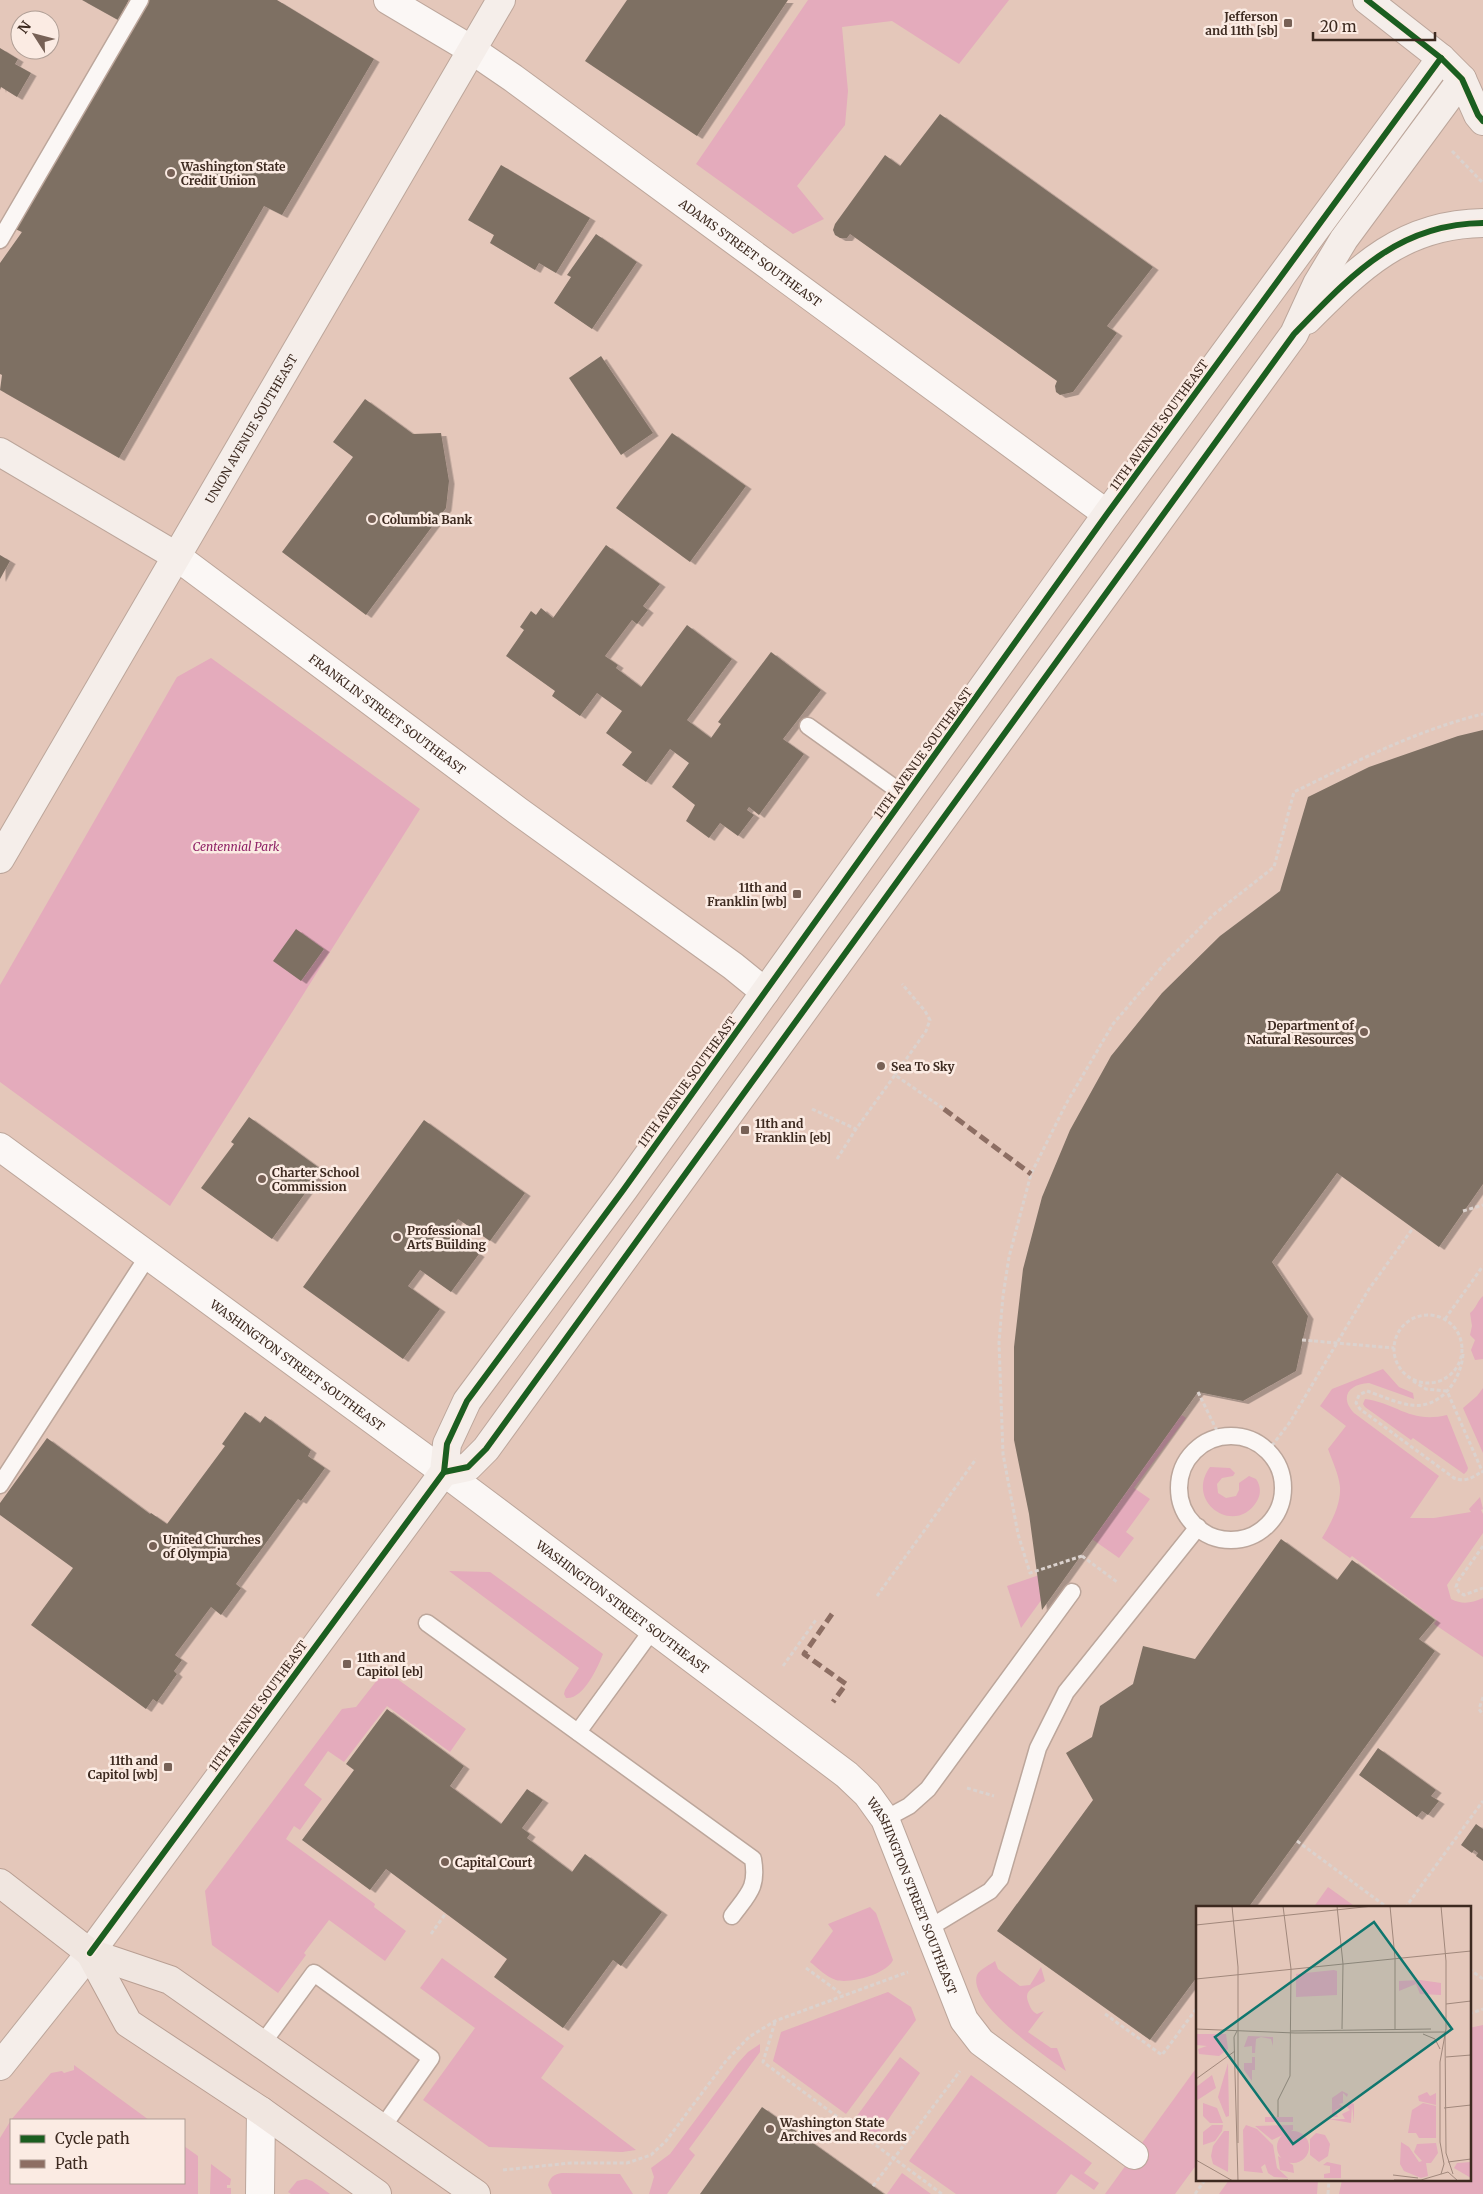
<svg xmlns="http://www.w3.org/2000/svg" width="1483" height="2194" font-family="Merriweather,serif">
	<defs>
		<filter id="shadow"><feDropShadow dx="5.5" dy="3" stdDeviation="0" flood-color="#0004"/></filter>
	</defs>
	<rect width="100%" height="100%" fill="#e4c7ba"/>
	<g fill="#e4abbc">
		<path d="M808 0H1009L959 64 892 21 842 27 848 91 845 125 797 186 824 219 793 234 696 164Z"/>
		<path d="M211 658 420 809 170 1206 0 1082V985L177 677Z"/>
		<path d="M1483 1296V1359L1475 1360 1471 1350 1475 1340 1470 1335 1472 1326 1470 1313C1476 1309 1477 1301 1483 1296Z"/>
		<path d="M1383 1369 1399 1387 1413 1393 1414 1399 1369 1383C1349 1384 1339 1397 1354 1413L1439 1476 1410 1518H1434L1471 1512 1469 1509 1480 1497 1483 1509 1481 1510 1483 1514V1533L1447 1585 1451 1599C1463 1605 1471 1603 1483 1598V1657L1434 1624 1437 1620 1352 1556 1350 1558 1322 1538C1331 1523 1341 1505 1340 1487 1339 1475 1332 1460 1328 1449L1346 1426 1320 1406 1332 1389Z"/>
		<path d="M1483 1388V1453L1463 1408 1477 1396Z"/>
		<path d="M1365 1399C1397 1403 1410 1424 1447 1415L1468 1468 1467 1471 1464 1474 1413 1438 1411 1440 1365 1407 1363 1404Z"/>
		<path d="M1179 1413 1186 1418 1134 1488 1150 1499 1126 1532 1134 1538 1119 1558 1089 1537Z"/>
		<path d="M1210 1467 1230 1468 1235 1473 1233 1476 1222 1478 1217 1484 1218 1493 1226 1498 1236 1496 1239 1490V1483L1249 1476 1256 1479C1261 1486 1261 1494 1257 1501 1236 1537 1184 1503 1210 1467Z"/>
		<path d="M449 1571 490 1572 603 1654C598 1667 583 1700 566 1698L564 1694 565 1690 579 1668Z"/>
		<path d="M1048 1572 1058 1577 1021 1628 1007 1586Z"/>
		<path d="M385 1670 466 1729 450 1752 387 1706 344 1762 328 1751 304 1785 322 1799 300 1830 294 1826 286 1839 375 1904 374 1907 406 1931 385 1961 329 1920 304 1953 306 1955 278 1993 212 1945 205 1891 342 1709 356 1707Z"/>
		<path d="M1328 1887 1357 1908H1313Z"/>
		<path d="M870 1907 876 1913 893 1960C887 1974 850 1984 836 1980 826 1977 818 1968 810 1962L833 1931 828 1924Z"/>
		<path d="M442 1958 564 2046 541 2078 636 2150 622 2152 489 2147 423 2100 475 2028 420 1988Z"/>
		<path d="M995 1961 998 1969 1020 1986 1030 1985 1041 1967 1045 1981C1035 1988 1022 1989 1029 2004 1031 2009 1032 2011 1037 2014L1044 2011 1028 2032 1051 2048H1057L1066 2071C1047 2057 967 2004 977 1975 980 1969 990 1965 995 1961Z"/>
		<path d="M888 1992 911 2007 916 2020 846 2114 773 2061 781 2032Z"/>
		<path d="M1483 2025V2194H1339L1342 2180H1469V2028Z"/>
		<path d="M760 2044V2052L689 2149 695 2155 667 2194H649L654 2177 651 2168 670 2154 738 2063 748 2052Z"/>
		<path d="M900 2057 920 2073 877 2136 854 2120Z"/>
		<path d="M74 2065 149 2120H11L51 2073 62 2071 64 2073 74 2070Z"/>
		<path d="M1197 2067V2164L1175 2194H1105Z"/>
		<path d="M971 2075 1092 2163 1084 2173 1099 2183 1094 2190 1071 2174 1056 2194H956L909 2161Z"/>
		<path d="M11 2120V2183H184V2146L198 2156V2194H0V2138Z"/>
		<path d="M211 2164 231 2179 230 2185H227V2188H231V2194H210Z"/>
		<path d="M562 2173 620 2174 633 2194H552L548 2185C550 2177 554 2174 562 2173Z"/>
		<path d="M902 2173 931 2194H887Z"/>
		<path d="M306 2179 312 2181 330 2194H291L288 2192 297 2181Z"/>
		<path d="M1229 2180H1318L1317 2194H1219Z"/>
	</g>
	<g fill="#7e7064" filter="url(#shadow)">
		<path d="M82 0H129L118 20Z"/>
		<path d="M145 0H277L374 59 282 215 264 206 119 458 0 390 2 375 0 374V263L22 232 15 229Z"/>
		<path d="M627 0H788L697 136 585 61Z"/>
		<path d="M0 48 18 59 15 64 31 73 17 97 1 87 0 90Z"/>
		<path d="M940 114 1153 267 1107 326 1117 333 1073 392 1060 395 1056 392 1055 386 1057 381 850 234 847 238H840L835 235 833 230 835 224 885 155 900 166Z"/>
		<path d="M501 165 590 218 556 273 539 263 535 270 490 243 494 235 468 220Z"/>
		<path d="M596 234 637 262 592 329 554 303 571 277 567 275Z"/>
		<path d="M601 356 653 433 621 455 569 378Z"/>
		<path d="M365 399 413 434 441 433 449 481 446 508 366 615 282 552 353 457 333 442Z"/>
		<path d="M672 433 746 486 690 562 616 508Z"/>
		<path d="M606 545 660 584 643 606 648 610 637 624 632 620 605 656 618 665 616 668 641 687 687 625 732 659 687 720 711 738 721 724 718 722 771 652 821 690 783 739 804 754 759 815 749 807 747 810 754 815 738 836 720 823 709 838 686 821 695 805 672 787 689 763 670 749 646 782 622 765 632 752 606 733 622 711 597 693 580 716 552 696 555 691 506 656 524 630 520 627 531 611 536 615 541 608 553 618Z"/>
		<path d="M0 555 10 561 0 579Z"/>
		<path d="M1483 730V1184L1439 1247 1337 1173 1272 1262 1308 1316 1296 1371 1243 1401 1198 1392 1042 1610 1029 1514 1014 1440V1347L1023 1269 1042 1197 1070 1130 1111 1056 1162 993 1220 936 1280 891 1308 797 1369 767 1458 736Z"/>
		<path d="M296 929 324 949 301 981 273 961Z"/>
		<path d="M249 1117 322 1170 272 1239 201 1188 234 1144 231 1142Z"/>
		<path d="M424 1120 525 1193 490 1241 458 1219 449 1232 479 1254 451 1292 420 1270 408 1286 440 1309 403 1359 303 1287Z"/>
		<path d="M245 1412 260 1423 265 1416 311 1450 308 1456 325 1468 301 1501 298 1499 236 1584 241 1588 221 1615 211 1607 175 1655 182 1660 174 1671 177 1674 157 1702 153 1699 146 1709 31 1625 73 1568 0 1515V1503L47 1438 150 1514 151 1513 167 1524 225 1446 222 1444Z"/>
		<path d="M1281 1539 1337 1580 1352 1560 1435 1620 1419 1639 1435 1651 1248 1908H1197V1977L1150 2040 997 1931 1093 1800 1066 1753 1092 1737 1100 1706 1133 1684 1143 1646 1195 1659Z"/>
		<path d="M387 1709 464 1766 450 1786 501 1824 527 1789 543 1800 522 1828 530 1834 527 1838 572 1872 585 1854 662 1912 621 1966 613 1960 563 2028 494 1977 507 1959 386 1869 370 1890 302 1840 354 1770 346 1764Z"/>
		<path d="M1378 1748 1436 1790 1431 1796 1439 1801 1428 1815 1422 1811 1417 1817 1359 1775Z"/>
		<path d="M1476 1824 1483 1829V1861L1476 1856 1478 1853 1474 1850 1472 1853 1461 1845Z"/>
		<path d="M762 2107 824 2151 884 2194H700Z"/>
	</g>
	<g fill="none" stroke-linecap="round" stroke-linejoin="round">
		<defs>
			<g id="lane">
				<path d="M0 240 140 0"/>
				<path d="M808 726 906 796"/>
				<circle cx="1231" cy="1488" r="52"/>
				<path d="M0 1485 148 1256"/>
				<path d="M427 1623 753 1859C758 1888 748 1894 732 1916"/>
				<path d="M578 1732 653 1629"/>
				<path d="M885 1819 909 1806 928 1789 1072 1592"/>
				<path d="M929 1928 990 1891 1000 1879 1038 1748 1066 1692 1198 1527"/>
				<path d="M262 2044 314 1973 431 2058 382 2128"/>
			</g>
			<g id="street">
				<path id="s1" d="M388 0 472 50 513 78 1107 514"/>
				<path id="s2" d="M176 556 518 811 733 966 765 992"/>
				<path id="s3" d="M0 1147 444 1472 847 1775 867 1794 885 1819 964 2020 981 2042 1134 2155"/>
				<path d="M260 2194 261 2111"/>
			</g>
			<g id="secondary">
				<path d="M1367 0 1441 58 1462 79 1478 115 1483 121"/>
				<path d="M1307 320C1360 267 1403 224 1483 223"/>
				<path d="M0 452 176 556"/>
				<path id="s4" d="M0 859 501 0"/>
				<path d="M444 1472 468 1467 486 1449 1294 334 1317 284 1344 239 1462 79"/>
				<path d="M0 2066 90 1953 444 1472 447 1444 467 1401 624 1189 1107 514 1441 58"/>
			</g>
			<g id="primary">
				<path d="M0 1883 90 1953 170 1980 476 2194"/>
				<path d="M90 1953 128 2023 261 2111 377 2194"/>
			</g>
		</defs>
		<use href="#lane" stroke="#bca69b" stroke-width="19"/>
		<use href="#street" stroke="#bca69b" stroke-width="30"/>
		<use href="#secondary" stroke="#bca69b" stroke-width="30"/>
		<use href="#primary" stroke="#b99f93" stroke-width="30"/>
		<g stroke="#dbd2ce" stroke-width="3" stroke-dasharray="4 2.5" stroke-linecap="butt">
			<path d="M1452 151 1483 183"/>
			<path d="M895 1075 926 1031 930 1020 925 1011 902 984"/>
			<path d="M812 1109 856 1129 895 1075 944 1109"/>
			<path d="M837 1159 856 1129"/>
			<path d="M1463 1211 1483 1205"/>
			<circle cx="1428" cy="1349" r="34"/>
			<path d="M1445 1319 1483 1266"/>
			<path d="M1302 1340 1314 1341"/>
			<path d="M1359 1345 1394 1348"/>
			<path d="M1463 1354C1461 1381 1440 1409 1411 1405 1399 1404 1379 1395 1367 1391L1359 1395 1356 1403 1360 1409 1454 1478C1466 1483 1473 1477 1483 1471"/>
			<path d="M1413 1381 1426 1389 1447 1391 1483 1473"/>
			<path d="M1198 1392 1220 1437"/>
			<path d="M1268 1451 1290 1422 1369 1289 1413 1228"/>
			<path d="M1483 1546 1458 1581 1456 1587 1459 1592 1464 1595 1483 1588"/>
			<path d="M1082 1556 1117 1582"/>
			<path d="M877 1596 976 1459"/>
			<path d="M783 1666 816 1620"/>
			<path d="M1483 1697 1479 1709 1483 1715"/>
			<path d="M967 1788 994 1796"/>
			<path d="M1297 1841 1388 1908"/>
			<path d="M1405 1908 1483 1801"/>
			<path d="M431 1934 446 1913"/>
			<path d="M806 1968 843 1995"/>
			<path d="M1469 1969 1483 1979"/>
			<path d="M1105 2014 1162 2055 1197 2008"/>
			<path d="M1469 2014 1483 2009"/>
			<path d="M775 2022 763 2062 942 2194"/>
			<path d="M503 2170 571 2163H627L651 2155 666 2141 726 2061 749 2037 775 2021 908 1972"/>
			<path d="M873 2186 960 2071"/>
			<path d="M1195 2194 1205 2180"/>
			<path d="M1328 2194 1329 2180"/>
		</g>
		<use href="#lane" stroke="#fbf7f5" stroke-width="16"/>
		<use href="#street" stroke="#fbf7f5" stroke-width="28"/>
		<use href="#secondary" stroke="#f5eeea" stroke-width="28"/>
		<use href="#primary" stroke="#f0e6e0" stroke-width="28"/>
		<g stroke="#dbd2ce" stroke-width="3" stroke-dasharray="4 2.5" stroke-linecap="butt">
			<path d="M1314 1341 1359 1345"/>
			<path d="M1082 1556 1030 1573 1018 1534 1003 1454 999 1342 1003 1296 1009 1257 1031 1174 1066 1104 1113 1024 1166 962 1213 915 1274 867 1294 792C1355 762 1417 730 1483 714"/>
		</g>
		<g stroke="#8d6e63" stroke-width="5" stroke-dasharray="10 5" stroke-linecap="butt">
			<path d="M944 1109 1031 1174"/>
			<path d="M832 1614 804 1654 846 1684 833 1702"/>
		</g>
		<defs>
			<g id="cycleway">
				<path d="M1367 0 1441 58 1462 79 1478 115 1483 121"/>
				<path d="M444 1472 468 1467 486 1449 1294 334C1350 277 1396 224 1483 223"/>
				<path d="M90 1953 444 1472 447 1444 467 1401 624 1189 1107 514 1441 58"/>
			</g>
		</defs>
		<use href="#cycleway" stroke="#fbebe3" stroke-width="9"/>
		<use href="#cycleway" stroke="#1b5e20" stroke-width="6"/>
	</g>
	<g fill="#776156" stroke="#fbebe3" stroke-width="2">
		<rect x="1283" y="18" width="10" height="10" rx="2.5"/>
		<circle cx="171" cy="173" r="5"/>
		<circle cx="372" cy="519" r="5"/>
		<rect x="792" y="889" width="10" height="10" rx="2.5"/>
		<circle cx="1364" cy="1032" r="5"/>
		<circle cx="881" cy="1066" r="5"/>
		<rect x="740" y="1125" width="10" height="10" rx="2.5"/>
		<circle cx="262" cy="1179" r="5"/>
		<circle cx="397" cy="1237" r="5"/>
		<circle cx="153" cy="1546" r="5"/>
		<rect x="342" y="1659" width="10" height="10" rx="2.5"/>
		<rect x="163" y="1762" width="10" height="10" rx="2.5"/>
		<circle cx="445" cy="1862" r="5"/>
		<circle cx="770" cy="2129" r="5"/>
	</g>
	<g text-anchor="middle" dominant-baseline="central" stroke-width="5" stroke-linejoin="round" paint-order="stroke">
		<g font-size="12" font-weight="bold" fill="#3d2a20" stroke="#fbebe3" text-anchor="start">
			<text x="1278" y="16" text-anchor="end">Jefferson<tspan x="1278" dy="14">and 11th [sb]</tspan></text>
			<text x="181" y="166">Washington State<tspan x="181" dy="14">Credit Union</tspan></text>
			<text x="382" y="519">Columbia Bank</text>
			<text x="787" y="887" text-anchor="end">11th and<tspan x="787" dy="14">Franklin [wb]</tspan></text>
			<text x="1354" y="1025" text-anchor="end">Department of<tspan x="1354" dy="14">Natural Resources</tspan></text>
			<text x="891" y="1066">Sea To Sky</text>
			<text x="755" y="1123">11th and<tspan x="755" dy="14">Franklin [eb]</tspan></text>
			<text x="272" y="1172">Charter School<tspan x="272" dy="14">Commission</tspan></text>
			<text x="407" y="1230">Professional<tspan x="407" dy="14">Arts Building</tspan></text>
			<text x="163" y="1539">United Churches<tspan x="163" dy="14">of Olympia</tspan></text>
			<text x="357" y="1657">11th and<tspan x="357" dy="14">Capitol [eb]</tspan></text>
			<text x="158" y="1760" text-anchor="end">11th and<tspan x="158" dy="14">Capitol [wb]</tspan></text>
			<text x="455" y="1862">Capital Court</text>
			<text x="780" y="2122">Washington State<tspan x="780" dy="14">Archives and Records</tspan></text>
		</g>
		<g font-size="12" fill="#3d2a20" stroke="#fbebe3">
			<text stroke="none"><textPath href="#s1" startOffset="442">ADAMS STREET SOUTHEAST</textPath></text>
			<text transform="translate(1159 425) rotate(-54)">11TH AVENUE SOUTHEAST</text>
			<text stroke="none"><textPath href="#s4" startOffset="498">UNION AVENUE SOUTHEAST</textPath></text>
			<text stroke="none"><textPath href="#s2" startOffset="264">FRANKLIN STREET SOUTHEAST</textPath></text>
			<text transform="translate(923 753) rotate(-54)">11TH AVENUE SOUTHEAST</text>
			<text transform="translate(687 1082) rotate(-54)">11TH AVENUE SOUTHEAST</text>
			<text stroke="none"><textPath href="#s3" startOffset="369">WASHINGTON STREET SOUTHEAST</textPath></text>
			<text stroke="none"><textPath href="#s3" startOffset="774">WASHINGTON STREET SOUTHEAST</textPath></text>
			<text transform="translate(258 1706) rotate(-54)">11TH AVENUE SOUTHEAST</text>
			<text stroke="none"><textPath href="#s3" startOffset="1194">WASHINGTON STREET SOUTHEAST</textPath></text>
		</g>
		<g font-size="12" font-style="italic" fill="#902467" stroke="#fbebe3">
			<text x="236" y="846">Centennial Park</text>
		</g>
	</g>
	<g transform="translate(1196 1906)">
		<rect width="275" height="275" fill="#e4c7ba"/>
		<path d="M138 64 141 65V89L100 91V68ZM224 74 245 77V89L224 88 220 78 203 85V75ZM0 128H30L32 143 23 150 3 148 2 143 11 140 0 139ZM52 130 77 131V140L75 133 65 131 60 133 59 147H56V140L48 141ZM56 151H59V164H56V175L48 164V157H56ZM32 157 33 210 30 211 22 191ZM16 169 20 182 0 195V181ZM146 185 152 188 151 191 147 187V197L143 198 147 201 139 204 142 211H136V192ZM231 186 234 190 240 187V199L223 195 222 190ZM153 196 158 198V216L156 199 155 217 132 213H149L146 208 154 204 150 200ZM7 197 21 202 27 217H14L7 210ZM227 197 240 200V232H223L220 227H212L216 204ZM69 211H97V216H69ZM16 219H27L26 225 19 235 7 239V226ZM50 219 61 223 77 239 81 262 92 272 78 271 72 267 69 258 65 261 67 267 48 265 47 224ZM97 219V224L76 234 59 220ZM28 225H33L32 266 17 258 15 250 17 240ZM81 241a16 16 0 1 1 32 0a16 16 0 1 1-32 0ZM120 227 129 229 134 238 132 250 123 256 114 249V233ZM205 236 213 241 223 256 226 255 218 246 221 238 240 237 242 247 235 257H230L232 270 225 272 208 265 204 258ZM82 250 97 259 98 267 84 264ZM131 256 145 259V272H128V268L134 267V260L127 259ZM275 256V272L258 262 261 257Z" fill="#e4abbc"/>
		<path fill="none" stroke="#a1887c" stroke-width="1" d="M36 0 42 61V237M141 0 147 58 146 123M194 0 199 52V123M0 19 177 0M0 73 275 45M250 98 275 95M0 123 99 127 249 126M41 125 38 131 42 275M95 125 235 123M249 126 250 247 257 268M227 128 239 133 244 143M250 151 275 149M0 173 39 145M248 202 275 199M82 211V194L94 170 95 63 87 0M0 254 37 275M252 256 275 253M245 268 248 258 244 236V156L250 123V55L245 0M197 269 222 272M198 274H225L252 266 262 275M51 275 92 274"/>
		<path fill="#0f766e" fill-opacity="0.15" stroke="#0f766e" stroke-width="2.5" d="M178 16 256 123 97 238 19 131Z"/>
		<rect width="275" height="275" fill="none" stroke="#3d2a20" stroke-width="2.5"/>
	</g>
	<rect x="10" y="2119" width="175" height="65" fill="#fbebe3" stroke="#af9e95"/>
	<rect x="20" y="2135" width="25" height="8" fill="#1b5e20" stroke="#af9e95"/>
	<text x="55" y="2144" font-size="15" fill="#3d2a20">Cycle path</text>
	<rect x="20" y="2160" width="25" height="8" fill="#8d6e63" stroke="#af9e95"/>
	<text x="55" y="2169" font-size="15" fill="#3d2a20">Path</text>
	<g transform="translate(35 35) rotate(306)"><circle r="24" fill="#fbebe3" stroke="#af9e95"/>
	<path d="M0-4L9 19L0 12L-9 19Z" fill="#776156"/>
	<text y="-8" font-size="14" font-weight="bold" text-anchor="middle" fill="#3d2a20">N</text>
	</g>
	<path d="M1313 32v8h122v-8" fill="none" stroke="#3d2a20" stroke-width="2.5"/>
	<text x="1320" y="32" font-size="15" fill="#3d2a20" stroke="#fbebe3" stroke-width="4" paint-order="stroke">20 m</text>
</svg>
